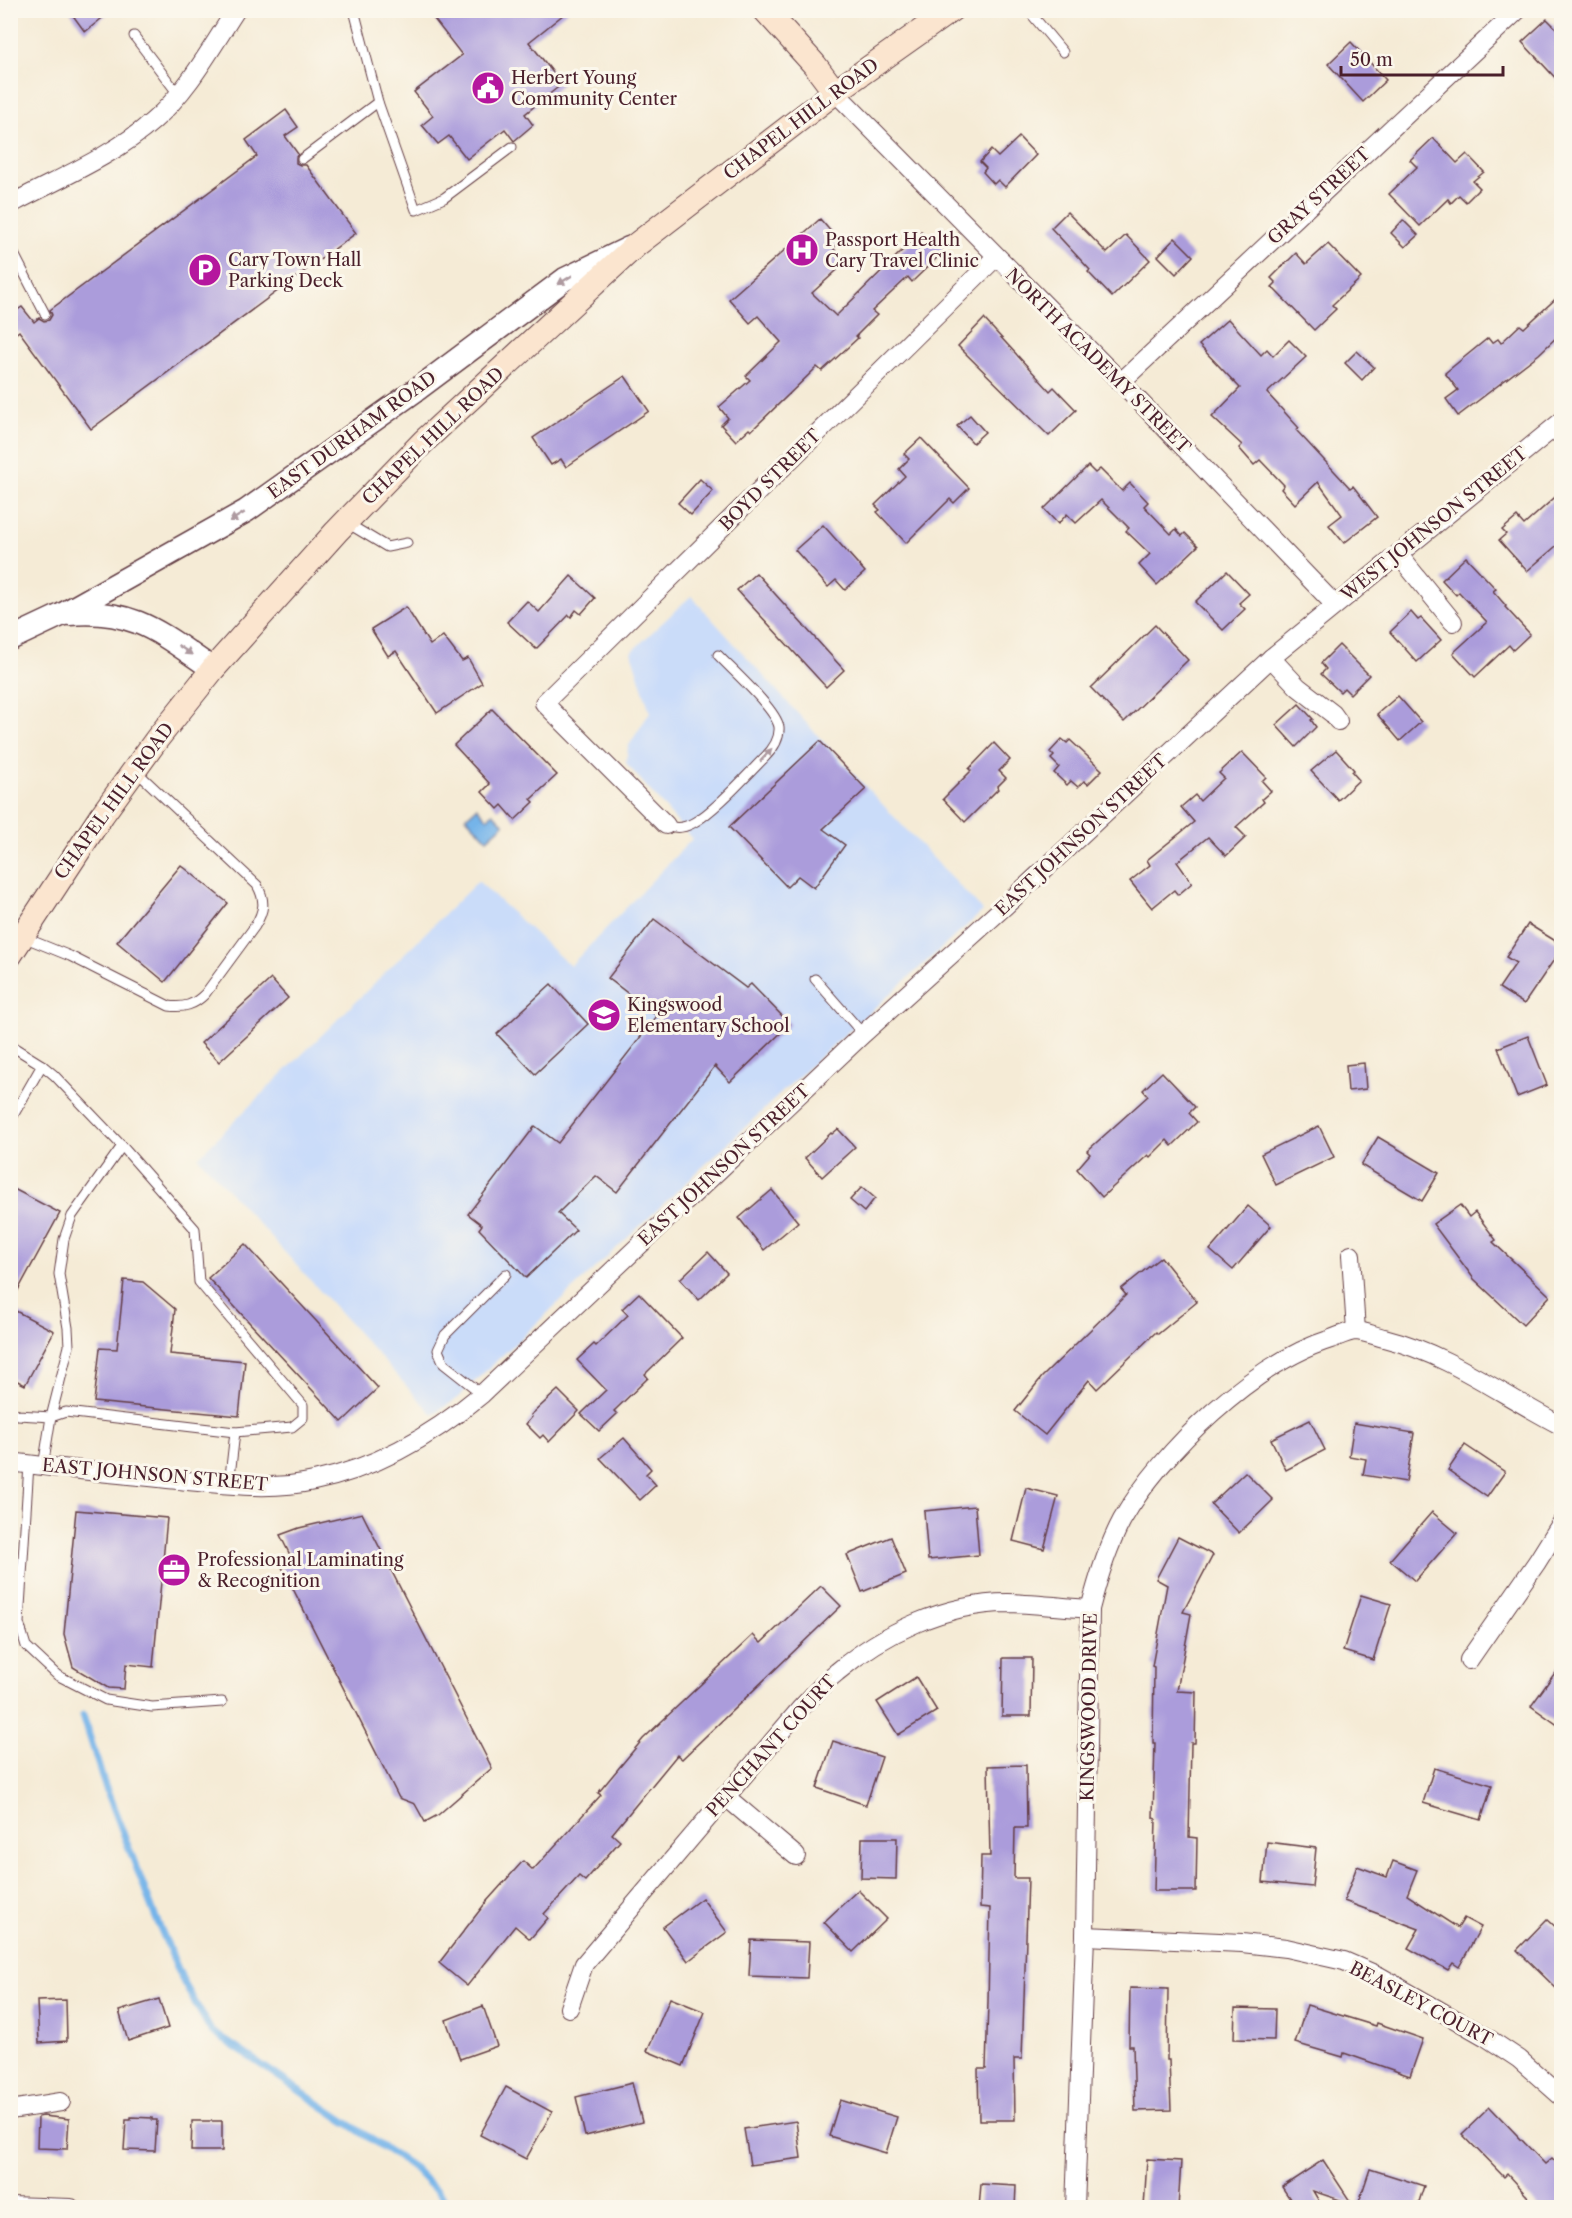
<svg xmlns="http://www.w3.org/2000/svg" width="1572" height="2218" font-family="'Libre Caslon Text',serif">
	<rect width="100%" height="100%" fill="#fbf7ec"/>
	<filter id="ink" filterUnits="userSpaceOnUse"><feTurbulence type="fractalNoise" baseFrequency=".0167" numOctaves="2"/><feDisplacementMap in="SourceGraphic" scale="12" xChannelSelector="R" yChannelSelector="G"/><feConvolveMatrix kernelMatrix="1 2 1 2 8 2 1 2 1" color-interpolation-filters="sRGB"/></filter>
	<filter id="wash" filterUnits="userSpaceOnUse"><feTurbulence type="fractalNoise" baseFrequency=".008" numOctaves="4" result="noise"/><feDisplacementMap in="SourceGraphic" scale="24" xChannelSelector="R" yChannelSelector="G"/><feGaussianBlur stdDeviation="1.35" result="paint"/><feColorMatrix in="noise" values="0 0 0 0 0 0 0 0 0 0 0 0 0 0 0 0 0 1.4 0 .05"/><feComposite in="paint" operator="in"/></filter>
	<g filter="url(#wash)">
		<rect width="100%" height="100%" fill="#f5ebd6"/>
		<path fill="#cadcf9" d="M691 596 819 737 983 911 812 1064 454 1401 432 1414 198 1157 478 881 570 966 692 839 626 763 628 747 650 712 631 652Z"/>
		<path fill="#75b4e9" stroke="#606a8a" stroke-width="1.5" d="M477 807 487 818 493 813 504 824 487 839 466 817Z"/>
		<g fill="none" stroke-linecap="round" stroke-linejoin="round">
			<path stroke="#75b4e9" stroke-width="7" d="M83 1715 104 1783 153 1911 184 1983 211 2031 414 2168 453 2208"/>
		</g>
		<g id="blocks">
			<g fill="#ab9cdb">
				<path d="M69 10H112L85 32Z"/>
				<path d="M427 10H569L529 42 562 84 525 114 533 125 514 141 505 129 467 159 449 136 438 144 422 125 433 116 414 92 462 55Z"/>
				<path d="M1547 19 1562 34V85L1522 42Z"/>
				<path d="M1351 42 1386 80 1363 102 1328 64Z"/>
				<path d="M286 110 298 127 285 136 298 154 296 157V163L300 165H306L356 233 91 429 19 331 10 338V315L22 307 34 322 39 318 44 321 49 320 52 315 50 310 257 156 246 140Z"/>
				<path d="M1019 137 1036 155 1005 187 998 180 994 184 983 172 986 168 980 162 991 150 998 157Z"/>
				<path d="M1433 138 1457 163 1467 154 1484 172 1473 181 1480 188 1466 202 1459 195 1451 203 1448 199 1420 226 1389 194 1417 167 1410 160Z"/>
				<path d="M1067 212 1107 253 1126 235 1150 260 1112 297 1088 272 1090 270 1051 228Z"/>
				<path d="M820 219 840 242 833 248 846 262 812 293 836 316 921 232 929 240 932 238 944 251 912 282 908 277 872 311 877 315 856 336 858 338 822 371 817 367 751 431 749 429 736 441 721 425 728 418 719 407 750 380 746 376 781 342 758 316 750 323 729 299Z"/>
				<path d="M1403 220 1418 235 1405 247 1391 233Z"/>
				<path d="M1175 238 1193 256 1176 274 1158 256Z"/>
				<path d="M1328 244 1361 278 1332 305 1336 309 1314 330 1272 287 1276 283 1271 278 1296 253 1306 264Z"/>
				<path d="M1562 293V332L1539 354 1458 416 1446 399 1458 390 1445 373 1488 338 1492 343 1498 339 1501 343 1520 325 1524 328Z"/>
				<path d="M984 319 1050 391 1054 387 1076 410 1049 436 958 346Z"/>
				<path d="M1228 319 1261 355 1267 349 1273 356 1289 340 1306 357 1267 393 1299 428 1296 430 1350 488 1353 486 1377 517 1344 543 1329 525 1342 515 1318 482 1295 504 1281 489 1284 485 1260 460 1254 465 1239 448 1242 445 1212 417 1240 388 1199 345Z"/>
				<path d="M1357 351 1374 367 1362 380 1345 363Z"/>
				<path d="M625 376 649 411 566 467 561 459 551 465 533 438Z"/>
				<path d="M970 415 985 432 973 443 957 426Z"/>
				<path d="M921 438 969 488 954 503 950 499 906 543 877 512 880 510 875 505 905 476 899 469 909 459 904 454Z"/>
				<path d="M1088 466 1095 473 1100 469 1122 491 1130 483 1148 502 1144 506 1171 534 1176 529 1182 536 1185 533 1198 546 1157 585 1139 565 1150 554 1126 531 1129 528 1101 500 1076 523 1067 514 1058 524 1044 509Z"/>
				<path d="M700 479 713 491 691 515 678 503Z"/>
				<path d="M1562 491V541L1527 571 1499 540 1506 534 1502 530 1517 517 1524 525Z"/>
				<path d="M823 525 865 572 845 590 836 580 828 587 795 550Z"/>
				<path d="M1466 557 1496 589 1493 591 1506 606 1505 607 1530 634 1513 650 1509 645 1475 677 1453 653 1487 622 1459 592 1456 595 1442 580Z"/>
				<path d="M1227 571 1249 594 1239 603 1245 609 1223 630 1195 602Z"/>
				<path d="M756 573 844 670 826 687 737 590Z"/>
				<path d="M571 576 595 598 581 614 576 610 571 617 569 615 536 649 507 622 527 601 539 612Z"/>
				<path d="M406 607 430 645 443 636 462 661 468 658 482 683 437 713 396 651 388 656 371 629Z"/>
				<path d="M1411 612 1418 620 1421 618 1441 640 1417 662 1390 632Z"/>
				<path d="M1155 625 1188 660 1124 722 1091 688Z"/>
				<path d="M1339 645 1369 675 1350 694 1344 688 1340 692 1321 674 1326 669 1321 663Z"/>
				<path d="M1398 696 1421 722 1400 741 1377 714Z"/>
				<path d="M1299 704 1313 719 1311 720 1316 727 1296 747 1276 725Z"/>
				<path d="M492 709 557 775 531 799 534 802 515 820 502 805 498 809 482 792 490 784 454 745Z"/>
				<path d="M1062 739 1067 743 1070 740 1102 770 1088 784 1084 781 1078 787 1071 781 1067 785 1054 773 1059 767 1051 759 1054 756 1050 752Z"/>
				<path d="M820 741 866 789 823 829 845 845 814 888 798 876 787 887 729 827Z"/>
				<path d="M994 743 1010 760 999 771 1006 778 997 787 998 789 965 822 943 799 971 771 969 769Z"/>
				<path d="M1336 750 1354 770 1352 772 1359 780 1338 800 1311 771Z"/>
				<path d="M1242 752 1266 777 1262 781 1271 791 1262 799 1264 802 1236 827 1246 837 1226 856 1208 837 1177 862 1192 883 1178 895 1174 890 1152 908 1130 881 1150 865 1147 860 1194 822 1181 807 1195 795 1200 801 1224 778 1219 773Z"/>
				<path d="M181 865 228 903 165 982 117 942Z"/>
				<path d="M654 919 746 988 751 984 790 1024 730 1082 715 1066 617 1192 596 1176 558 1213 576 1230 526 1278 479 1229 482 1225 468 1214 535 1126 558 1143 657 1016 608 978Z"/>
				<path d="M1528 924 1562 945V948L1524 1004 1499 988 1516 963 1506 957Z"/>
				<path d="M271 979 288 998 219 1062 201 1043Z"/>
				<path d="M551 984 588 1024 535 1074 497 1034Z"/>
				<path d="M1528 1036 1547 1085 1517 1097 1498 1048Z"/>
				<path d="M1364 1063 1366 1089 1348 1091 1346 1065Z"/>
				<path d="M1162 1072 1195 1107 1189 1113 1197 1122 1172 1146 1167 1140 1150 1157 1148 1155 1102 1197 1077 1169 1090 1154 1087 1151 1148 1096 1143 1090Z"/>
				<path d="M1319 1126 1334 1157 1276 1185 1261 1154Z"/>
				<path d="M838 1129 855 1147 822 1177 805 1158 831 1133 832 1134Z"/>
				<path d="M1378 1137 1439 1173 1422 1201 1361 1165Z"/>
				<path d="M10 1187 60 1213 10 1305Z"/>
				<path d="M862 1187 875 1198 864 1212 850 1200Z"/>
				<path d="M772 1190 798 1222 764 1250 739 1218Z"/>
				<path d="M1460 1205 1469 1217 1475 1212 1496 1240 1493 1242 1550 1296 1523 1325 1474 1279 1433 1224Z"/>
				<path d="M1248 1206 1271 1226 1233 1270 1210 1250Z"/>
				<path d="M245 1244 378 1388 342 1422 208 1278Z"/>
				<path d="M708 1252 727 1273 699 1300 680 1279Z"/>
				<path d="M1161 1257 1197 1302 1158 1334 1156 1332 1097 1389 1089 1380 1045 1435 1015 1411 1042 1377 1126 1295 1121 1289Z"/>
				<path d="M124 1280 143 1282 175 1309 170 1354 245 1361 239 1416 94 1402 100 1348 117 1349Z"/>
				<path d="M639 1293 682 1338 645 1374 648 1378 614 1411 617 1414 599 1431 581 1414 606 1390 577 1360 594 1344 596 1346 628 1315 622 1309Z"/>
				<path d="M10 1308 54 1331 25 1385 10 1377Z"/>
				<path d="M558 1390 579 1411 549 1442 543 1435 540 1438 526 1424 532 1417 531 1415Z"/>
				<path d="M1310 1420 1325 1450 1286 1470 1271 1439Z"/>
				<path d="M1354 1423 1414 1433 1406 1482 1363 1475 1366 1459 1349 1456Z"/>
				<path d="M624 1438 651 1469 646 1474 656 1485 640 1500 600 1458Z"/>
				<path d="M1465 1445 1505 1472 1487 1497 1448 1470Z"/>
				<path d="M1245 1472 1273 1500 1239 1533 1211 1504Z"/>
				<path d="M1026 1488 1058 1496 1044 1549 1013 1541Z"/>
				<path d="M975 1506 979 1555 928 1560 924 1511Z"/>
				<path d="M76 1510 167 1518 153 1667 126 1664 124 1689 108 1688 73 1667 64 1634Z"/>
				<path d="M1432 1512 1457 1533 1415 1581 1390 1560Z"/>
				<path d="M362 1513 492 1768 438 1815 425 1822 415 1804 399 1798 280 1563 291 1557 280 1535 299 1528Z"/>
				<path d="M891 1537 906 1574 862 1592 847 1555Z"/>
				<path d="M1178 1537 1213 1555 1183 1612 1191 1614 1177 1691 1196 1692 1195 1743H1191L1189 1837 1197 1838 1196 1891H1154L1156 1819 1153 1818 1155 1743H1153L1154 1667 1152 1666 1167 1585 1156 1579Z"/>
				<path d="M821 1586 841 1606 682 1759 677 1755 612 1834 620 1841 585 1881 579 1876 544 1914 548 1918 530 1939 515 1926 467 1986 439 1963 487 1901 523 1861 533 1870 601 1795 598 1793 643 1739 753 1635 761 1643Z"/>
				<path d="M1361 1595 1391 1604 1373 1660 1343 1651Z"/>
				<path d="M1003 1658H1032L1031 1716H1002Z"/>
				<path d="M1562 1663V1728L1531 1706Z"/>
				<path d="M916 1677 937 1711 898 1735 877 1702Z"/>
				<path d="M833 1741 882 1757 866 1805 817 1788Z"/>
				<path d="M1026 1765 1027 1828H1015L1014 1878H1028L1022 2059H1014L1015 2120H979L978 2069H986L988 2002 990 1908 980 1907 981 1856H990L988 1766Z"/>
				<path d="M1434 1768 1492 1785 1481 1820 1423 1803Z"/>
				<path d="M862 1838H897L896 1879 861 1878Z"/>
				<path d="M1267 1842 1316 1848 1312 1887 1263 1882Z"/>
				<path d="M1393 1861 1417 1870 1407 1895 1458 1928 1464 1918 1481 1927 1459 1967 1453 1963 1448 1970 1408 1948 1419 1929 1344 1901 1357 1866 1387 1877Z"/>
				<path d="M858 1890 887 1919 853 1952 824 1922Z"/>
				<path d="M702 1898 727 1932 688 1961 663 1927Z"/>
				<path d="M1547 1919 1562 1933V1994L1517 1950Z"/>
				<path d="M751 1940 809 1942 807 1978 749 1976Z"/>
				<path d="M1130 1988 1168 1989 1167 2060H1169L1171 2110 1135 2111 1133 2046H1129Z"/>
				<path d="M670 1998 705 2012 683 2066 647 2051Z"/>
				<path d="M159 1999 168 2028 128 2041 119 2011Z"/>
				<path d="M66 2000 67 2041 39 2043 37 2001Z"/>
				<path d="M1307 2005 1376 2026 1377 2023 1423 2039 1410 2076 1344 2053 1343 2057 1295 2043Z"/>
				<path d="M483 2006 497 2046 460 2059 446 2020Z"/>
				<path d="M1235 2008 1275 2009 1274 2040 1234 2039Z"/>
				<path d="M632 2083 642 2122 585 2136 576 2097Z"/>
				<path d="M506 2087 552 2112 526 2159 480 2135Z"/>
				<path d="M840 2100 897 2117 886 2153 829 2136Z"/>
				<path d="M1490 2107 1545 2164 1552 2158 1562 2168V2208H1538L1507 2174 1504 2177 1462 2134Z"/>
				<path d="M43 2116 69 2119 67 2149 37 2148 38 2117Z"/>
				<path d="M131 2117 152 2118V2120H157L155 2151 124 2150 126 2120H131Z"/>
				<path d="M192 2121H222V2151H191Z"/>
				<path d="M796 2121 801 2158 750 2165 744 2129Z"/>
				<path d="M1147 2159 1181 2161 1178 2208H1144Z"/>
				<path d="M1323 2160 1352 2204 1313 2191 1323 2208H1296L1282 2187Z"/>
				<path d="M1370 2169 1424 2186 1417 2208H1357Z"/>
				<path d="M981 2184 1016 2186 1015 2208H979Z"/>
			</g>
		</g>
	</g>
	<g filter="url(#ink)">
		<use href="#blocks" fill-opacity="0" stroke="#643e45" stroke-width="1.5"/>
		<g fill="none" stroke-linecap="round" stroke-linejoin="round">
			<defs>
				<g id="service">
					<path d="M354 10 378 102 416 210 444 198 512 147"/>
					<path d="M1028 10 1063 52"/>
					<path d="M134 36 178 94"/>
					<path d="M302 159 378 102"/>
					<path d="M10 246 45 314"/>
					<path d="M347 523 387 547 407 543"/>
					<path d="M666 825C675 829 684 828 693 823 714 812 747 775 765 757 773 749 780 739 779 727 776 709 732 670 718 655"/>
					<path d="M23 937 70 956 169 1006C184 1008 194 1005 205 994L255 926C264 911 266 901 257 885L137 772"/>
					<path d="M815 979 863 1034"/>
					<path d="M10 1045 42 1065 10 1121"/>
					<path d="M42 1065 54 1075 122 1146 72 1216 64 1239 59 1274 68 1328 69 1346 51 1417"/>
					<path d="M482 1394 444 1364 438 1350 445 1335 506 1274"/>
					<path d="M10 1411 18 1415 51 1417 43 1467"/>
					<path d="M51 1417 66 1412 235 1432 292 1427 303 1418V1405L199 1282 195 1229 122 1146"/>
					<path d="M29 1464 19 1623 26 1646 57 1675 106 1700 152 1707 222 1702"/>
					<path d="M229 1485 235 1432"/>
				</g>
				<g id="minor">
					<path d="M835 92 1119 380 1335 605"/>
					<path d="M10 193 15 202C60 178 115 155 153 121 188 91 211 48 236 10"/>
					<path d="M1121 382 1518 10"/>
					<path d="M1398 554 1453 622"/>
					<path d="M1271 658 1298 687 1333 714 1338 721"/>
					<path d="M666 825 544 703 996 257"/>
					<path d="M1351 1255 1356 1331"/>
					<path d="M10 1462C66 1469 122 1474 178 1480 222 1484 270 1491 314 1481 377 1468 433 1435 482 1394L863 1034 1006 905 1271 658 1562 421"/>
					<path d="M1469 1660 1537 1562 1562 1522"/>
					<path d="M725 1796 796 1856"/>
					<path d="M1085 1936 1242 1943 1286 1948 1344 1961 1379 1976 1486 2037 1519 2059 1562 2097"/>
					<path d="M569 2008 584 1964 801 1708C813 1696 824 1682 837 1672 883 1633 946 1603 1008 1603 1035 1604 1063 1607 1090 1609"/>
					<path d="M10 2110 61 2102"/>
					<path d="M10 2206 71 2208"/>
					<path d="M1075 2208 1085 1936 1090 1609C1098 1578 1107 1548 1122 1520 1162 1450 1254 1363 1331 1339 1339 1336 1349 1331 1357 1331 1366 1332 1375 1336 1384 1338 1451 1355 1501 1395 1562 1426"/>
				</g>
				<g id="tertiary">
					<path d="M69 614C135 608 161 634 213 669"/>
					<path d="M10 639 61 615 246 511 419 388 565 279 629 248"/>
				</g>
				<g id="secondary">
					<path d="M765 10 814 64 835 92"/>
					<path d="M10 955 102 815 157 739 213 669 336 532 424 441 636 245 835 92 951 10"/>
				</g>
			</defs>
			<use href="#service" stroke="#643e45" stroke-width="11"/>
			<use href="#minor" stroke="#643e45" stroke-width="20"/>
			<use href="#tertiary" stroke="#643e45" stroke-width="25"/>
			<use href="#secondary" stroke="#643e45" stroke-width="26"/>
			<use href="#service" stroke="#fff" stroke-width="9"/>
			<use href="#minor" stroke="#fff" stroke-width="18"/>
			<use href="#tertiary" stroke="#fff" stroke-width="22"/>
			<use href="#secondary" stroke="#fbe5cf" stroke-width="24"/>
		</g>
		<defs><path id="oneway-solid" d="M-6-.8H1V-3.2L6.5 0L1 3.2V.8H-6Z" transform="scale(1.5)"/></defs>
		<g fill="#ae9aa0">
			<use href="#oneway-solid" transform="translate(565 280) rotate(148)"/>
			<use href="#oneway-solid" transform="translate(237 517) rotate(149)"/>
			<use href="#oneway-solid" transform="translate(185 650) rotate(34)"/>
			<use href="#oneway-solid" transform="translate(766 755) rotate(-48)"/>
		</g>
	</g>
	<defs>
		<symbol id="civic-disc" viewBox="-11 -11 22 22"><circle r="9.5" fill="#b5179e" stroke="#fbf7ec"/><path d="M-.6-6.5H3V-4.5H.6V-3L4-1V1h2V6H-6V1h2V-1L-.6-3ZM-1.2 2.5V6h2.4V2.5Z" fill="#fff"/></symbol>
		<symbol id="hospital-disc" viewBox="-11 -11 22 22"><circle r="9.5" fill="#b5179e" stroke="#fbf7ec"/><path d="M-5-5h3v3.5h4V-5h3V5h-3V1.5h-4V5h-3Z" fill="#fff"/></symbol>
		<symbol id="parking-disc" viewBox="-11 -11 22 22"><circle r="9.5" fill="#b5179e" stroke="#fbf7ec"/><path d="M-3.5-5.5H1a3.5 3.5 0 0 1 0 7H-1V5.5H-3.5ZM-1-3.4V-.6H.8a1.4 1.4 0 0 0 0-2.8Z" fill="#fff"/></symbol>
		<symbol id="school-disc" viewBox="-11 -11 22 22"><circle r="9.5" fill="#b5179e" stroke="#fbf7ec"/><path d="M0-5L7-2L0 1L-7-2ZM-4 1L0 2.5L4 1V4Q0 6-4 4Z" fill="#fff"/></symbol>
		<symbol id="office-disc" viewBox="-11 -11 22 22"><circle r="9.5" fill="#b5179e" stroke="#fbf7ec"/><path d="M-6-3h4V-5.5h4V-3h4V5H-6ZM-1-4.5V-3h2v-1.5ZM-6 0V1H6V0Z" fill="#fff"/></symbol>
	</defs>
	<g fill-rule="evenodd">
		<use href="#civic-disc" x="469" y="69" width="38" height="38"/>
		<use href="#hospital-disc" x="783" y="231" width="38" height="38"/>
		<use href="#parking-disc" x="186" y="251" width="38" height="38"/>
		<use href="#school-disc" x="585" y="996" width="38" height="38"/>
		<use href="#office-disc" x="155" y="1551" width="38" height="38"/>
	</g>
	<g text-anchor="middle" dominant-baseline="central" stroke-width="6" stroke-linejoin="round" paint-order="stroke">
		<g font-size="18" fill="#4a1f2b" stroke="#fbf7ec" text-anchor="start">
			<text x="511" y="78">Herbert Young<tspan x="511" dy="21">Community Center</tspan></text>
			<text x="825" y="240">Passport Health<tspan x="825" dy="21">Cary Travel Clinic</tspan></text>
			<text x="228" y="260">Cary Town Hall<tspan x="228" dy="21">Parking Deck</tspan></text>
			<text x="627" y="1005">Kingswood<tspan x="627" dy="21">Elementary School</tspan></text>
			<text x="197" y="1560">Professional Laminating<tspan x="197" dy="21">&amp; Recognition</tspan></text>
		</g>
		<g font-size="18" fill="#4a1f2b" stroke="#fbf7ec">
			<text transform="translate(801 119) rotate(-37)">CHAPEL HILL ROAD</text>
			<text transform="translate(1319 196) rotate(-43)">GRAY STREET</text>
			<text transform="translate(1098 361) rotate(45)">NORTH ACADEMY STREET</text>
			<text transform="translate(352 435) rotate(-36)">EAST DURHAM ROAD</text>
			<text transform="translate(433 436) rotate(-44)">CHAPEL HILL ROAD</text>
			<text transform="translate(770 480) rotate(-45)">BOYD STREET</text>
			<text transform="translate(1434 524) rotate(-39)">WEST JOHNSON STREET</text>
			<text transform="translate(114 801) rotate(-54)">CHAPEL HILL ROAD</text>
			<text transform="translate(1081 835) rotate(-43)">EAST JOHNSON STREET</text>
			<text transform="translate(724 1165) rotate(-43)">EAST JOHNSON STREET</text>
			<text transform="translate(155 1475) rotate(5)">EAST JOHNSON STREET</text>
			<text transform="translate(1089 1707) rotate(-89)">KINGSWOOD DRIVE</text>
			<text transform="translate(771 1746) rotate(-48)">PENCHANT COURT</text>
			<text transform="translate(1421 2004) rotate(28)">BEASLEY COURT</text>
		</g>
	</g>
	<rect width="1572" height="2218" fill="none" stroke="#fbf7ec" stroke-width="36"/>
	<path d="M1341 66v9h162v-9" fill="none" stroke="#4a1f2b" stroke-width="3"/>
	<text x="1350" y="66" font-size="18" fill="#4a1f2b" stroke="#fbf7ec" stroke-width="4.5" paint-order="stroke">50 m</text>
</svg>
